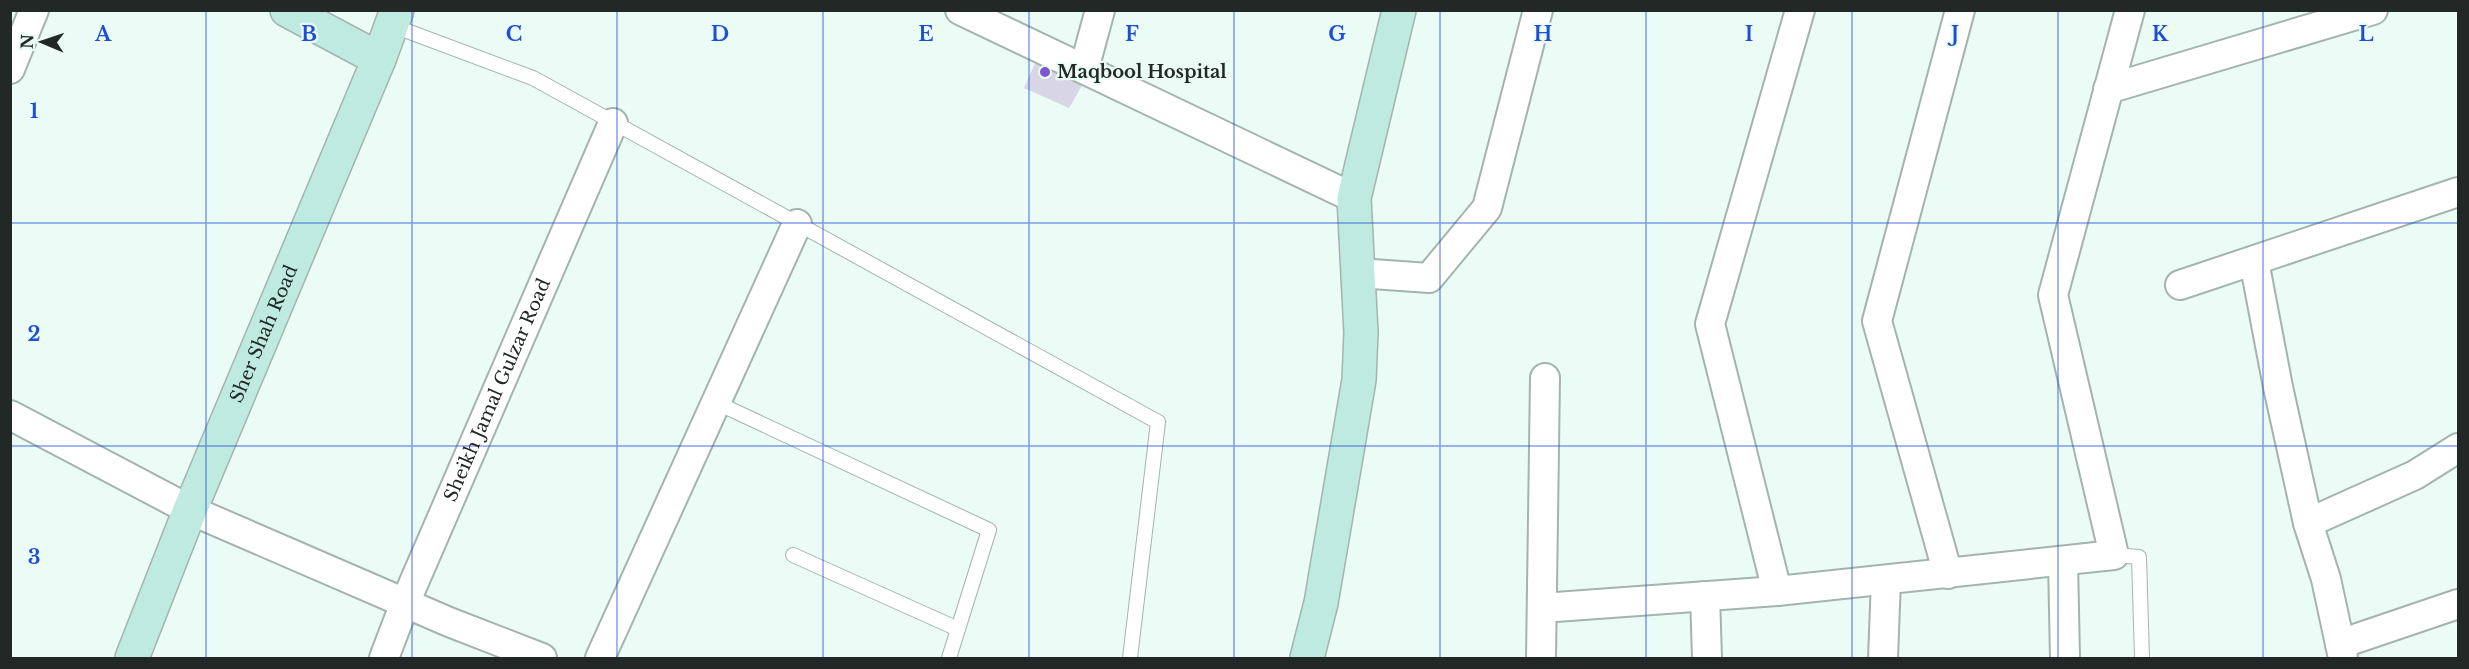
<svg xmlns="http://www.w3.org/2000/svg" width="2469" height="669" font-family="'Libre Baskerville',serif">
	<rect width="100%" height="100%" fill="#ebfcf6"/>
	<path fill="#d8d5e4" d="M1036 61 1083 84 1069 108 1024 88Z"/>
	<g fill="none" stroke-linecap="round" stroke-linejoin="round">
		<defs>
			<g id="lane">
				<path d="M391 25 533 78 1158 422 1130 658"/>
				<path d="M715 402 989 530 949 658"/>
				<path d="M793 555 958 629"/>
				<path d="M2114 555 2139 557 2142 658"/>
			</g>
			<g id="street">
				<path d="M960 10 1354 198"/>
				<path d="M10 69 34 10"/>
				<path d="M1084 69 1100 10"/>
				<path d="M2108 89 2373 10"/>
				<path d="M2254 261 2278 387 2308 523 2326 579 2343 658"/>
				<path d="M1358 273 1429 278 1487 208 1538 10"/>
				<path d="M2180 285 2458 192"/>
				<path d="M10 415 190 510 449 622 542 658"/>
				<path d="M2308 523 2415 475 2458 448"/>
				<path d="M2063 562 2065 658"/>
				<path d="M1948 574 1877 321 1960 10"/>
				<path d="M1777 591 1710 324 1800 10"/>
				<path d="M1705 596 1707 658"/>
				<path d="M1542 608 1777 591 2114 555 2053 295 2130 10"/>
				<path d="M2340 644 2458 604"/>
				<path id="s1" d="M384 658 405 603 613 123"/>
				<path d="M600 658 797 224"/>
				<path d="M1541 658 1545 378"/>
				<path d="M1883 658 1886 580"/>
			</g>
			<g id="secondary">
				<path d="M287 10 379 59"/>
				<path id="s2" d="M132 658 190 510 379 59 397 10"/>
				<path d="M1307 658 1321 603 1359 380 1361 333 1354 198 1399 10"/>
			</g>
		</defs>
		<use href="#lane" stroke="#a3b4ae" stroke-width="16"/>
		<use href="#street" stroke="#a3b4ae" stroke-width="32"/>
		<use href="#secondary" stroke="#a3b4ae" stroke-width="36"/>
		<use href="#lane" stroke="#fff" stroke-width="14"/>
		<use href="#street" stroke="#fff" stroke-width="28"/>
		<use href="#secondary" stroke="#bfeadf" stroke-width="33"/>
	</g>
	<path fill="none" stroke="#1d4ed8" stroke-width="1.5" stroke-opacity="0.55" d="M206 10V658M412 10V658M617 10V658M823 10V658M1029 10V658M1234 10V658M1440 10V658M1646 10V658M1852 10V658M2058 10V658M2263 10V658M10 223H2458M10 446H2458"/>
	<circle fill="#7d55ce" stroke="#ebfcf6" stroke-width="2" cx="1045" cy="72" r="6"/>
	<g text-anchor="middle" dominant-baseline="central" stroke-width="4.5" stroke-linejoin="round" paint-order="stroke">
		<g font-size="18" font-weight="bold" fill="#212825" stroke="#ebfcf6" text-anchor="start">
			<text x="1057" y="72">Maqbool Hospital</text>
		</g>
		<g font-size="18" fill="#212825" stroke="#ebfcf6">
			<text stroke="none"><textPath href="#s2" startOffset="350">Sher Shah Road</textPath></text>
			<text stroke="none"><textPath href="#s1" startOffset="291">Sheikh Jamal Gulzar Road</textPath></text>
		</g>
	</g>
	<g font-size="20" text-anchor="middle" font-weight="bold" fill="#1d4ed8" stroke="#ebfcf6" stroke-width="4.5" stroke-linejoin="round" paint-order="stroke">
		<text x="103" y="41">A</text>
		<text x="309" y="41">B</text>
		<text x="514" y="41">C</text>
		<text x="720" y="41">D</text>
		<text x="926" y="41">E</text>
		<text x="1132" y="41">F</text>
		<text x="1337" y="41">G</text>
		<text x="1543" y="41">H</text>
		<text x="1749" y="41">I</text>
		<text x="1955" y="41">J</text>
		<text x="2160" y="41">K</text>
		<text x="2366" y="41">L</text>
		<text x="34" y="118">1</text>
		<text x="34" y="341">2</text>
		<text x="34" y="564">3</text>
	</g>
	<rect width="2469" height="669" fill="none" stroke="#212825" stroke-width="24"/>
	<g transform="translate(42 42) rotate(272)" stroke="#ebfcf6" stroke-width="4.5" paint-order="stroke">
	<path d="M0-4.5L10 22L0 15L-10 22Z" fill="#212825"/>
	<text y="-9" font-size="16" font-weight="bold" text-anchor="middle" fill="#212825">N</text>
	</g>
</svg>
